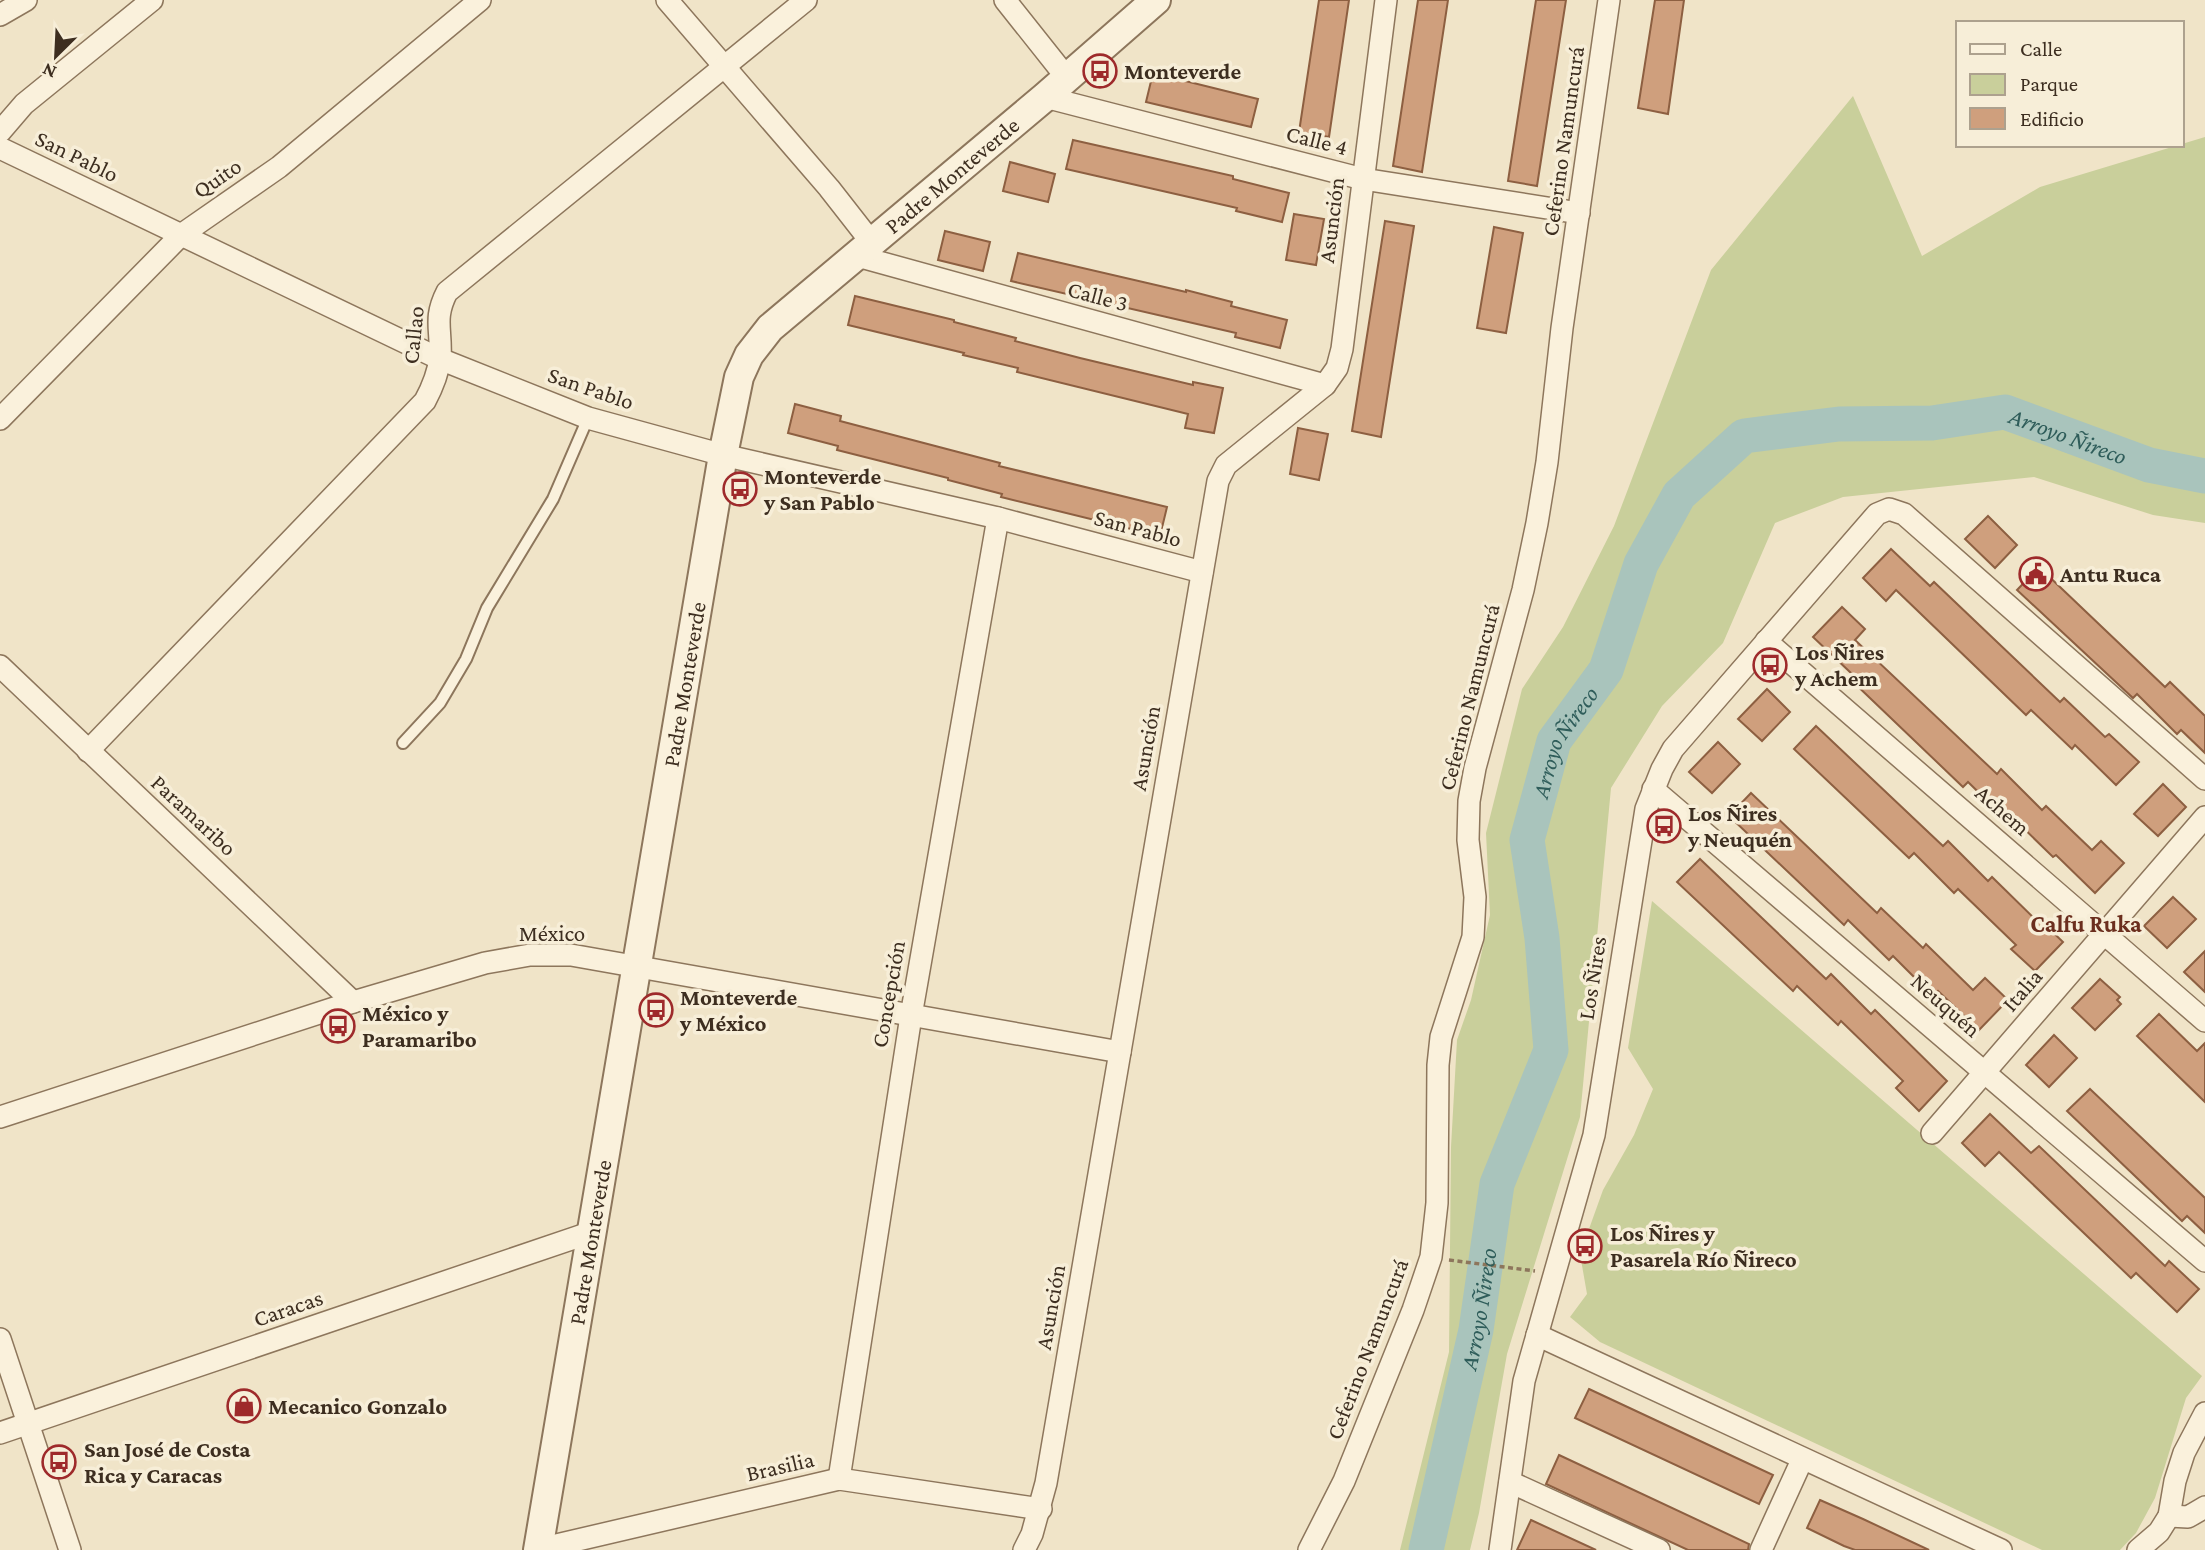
<svg xmlns="http://www.w3.org/2000/svg" width="2205" height="1550" font-family="'Crimson Pro',serif">
	<rect width="100%" height="100%" fill="#f0e4c8"/>
	<g fill="#c9cf9b">
		<path d="M1853 96 1922 256 2040 187 2205 137V523L2153 515 2034 477 1843 497 1775 523 1723 643 1662 706 1611 788 1580 1117 1507 1354 1479 1513 1470 1550H1400L1449 1352 1451 1147 1457 1040 1471 1000 1490 915 1486 833 1522 689 1563 627 1614 526 1711 270Z"/>
		<path d="M1652 901 2202 1376 2186 1398 2155 1498 2136 1533 2120 1550H2042L1600 1342 1570 1317 1587 1294 1580 1254 1603 1190 1634 1135 1653 1089 1628 1048Z"/>
	</g>
	<g fill="none" stroke-linecap="round" stroke-linejoin="round">
		<path stroke="#a9c4bc" stroke-width="35" id="s1" d="M1426 1550 1476 1330 1497 1184 1551 1050 1542 938 1527 840 1554 741 1606 670 1641 564 1679 495 1744 436 1839 424 1932 423 2005 412 2149 465 2205 476"/>
	</g>
	<g fill="#cf9f7d" stroke="#8d5f41" stroke-width="2">
		<path d="M1319 0H1349L1329 137 1299 132Z"/>
		<path d="M1418 0H1448L1422 172 1393 166Z"/>
		<path d="M1536 0H1566L1537 186 1508 181Z"/>
		<path d="M1655 0H1684L1668 114 1638 108Z"/>
		<path d="M1153 73 1258 99 1251 127 1146 102Z"/>
		<path d="M1073 140 1233 176V179L1289 193 1282 222 1236 211 1237 208 1066 169Z"/>
		<path d="M1010 162 1055 174 1048 202 1003 191Z"/>
		<path d="M1294 214 1324 219 1316 265 1286 260Z"/>
		<path d="M1385 221 1414 226 1381 437 1352 431Z"/>
		<path d="M1494 227 1523 233 1506 333 1477 328Z"/>
		<path d="M945 231 990 242 983 271 938 260Z"/>
		<path d="M1018 253 1186 292V290L1232 302 1231 306 1287 320 1280 348 1235 337 1236 333 1011 281Z"/>
		<path d="M855 296 954 320V322L1016 338 1015 341 1080 358 1193 385V382L1223 388 1214 433 1185 428 1188 414 1017 372 1018 368 963 355 964 353 848 325Z"/>
		<path d="M795 404 841 416 840 421 1000 463 999 466 1167 507 1160 536 1001 497 1002 494 948 480V478L837 450 838 446 788 433Z"/>
		<path d="M1298 428 1328 434 1319 480 1290 474Z"/>
		<path d="M1988 516 2017 545 1995 568 1965 539Z"/>
		<path d="M1891 549 1930 586 1934 582 2060 702 2064 698 2105 737 2109 734 2139 762 2116 785 2075 745 2072 749 2031 710 2026 715 1896 590 1886 601 1863 578Z"/>
		<path d="M2039 567 2165 687 2170 682 2205 716V753L2181 730 2177 734 2137 694 2133 698 2017 590Z"/>
		<path d="M1842 607 1865 629 1855 640 1997 774 2001 769 2042 810 2046 806 2092 850 2101 841 2124 863 2095 893 2056 855 2053 857 2012 817 2008 821 1968 782 1963 787 1848 677 1852 674 1813 637Z"/>
		<path d="M1767 689 1790 712 1762 741 1738 719Z"/>
		<path d="M1816 726 1943 846 1948 841 1988 881 1992 877 2038 922 2040 920 2063 942 2035 971 2011 949 2016 945 1958 889 1954 893 1914 853 1909 858 1794 749Z"/>
		<path d="M1718 742 1740 764 1712 793 1689 772Z"/>
		<path d="M2163 784 2186 807 2158 836 2134 814Z"/>
		<path d="M1751 793 1877 913 1881 908 1923 948 1926 944 1973 990 1985 978 2008 1000 1979 1030 1938 991 1933 996 1893 956 1889 960 1848 920 1844 925 1729 816Z"/>
		<path d="M1700 859 1826 979 1831 974 1871 1014 1875 1010 1947 1081 1919 1111 1896 1088 1903 1081 1841 1021 1838 1025 1797 986 1793 991 1677 882Z"/>
		<path d="M2173 897 2196 919 2167 948 2144 926Z"/>
		<path d="M2205 951V992L2184 972Z"/>
		<path d="M2100 979 2120 997 2117 1000 2121 1004 2095 1030 2072 1008Z"/>
		<path d="M2159 1014 2197 1051 2205 1043V1102L2137 1036Z"/>
		<path d="M2054 1035 2077 1058 2049 1087 2026 1065Z"/>
		<path d="M2090 1089 2205 1198V1233L2187 1216 2182 1221 2067 1111Z"/>
		<path d="M1990 1114 2031 1153 2039 1146 2165 1266 2169 1261 2199 1289 2177 1312 2136 1273 2131 1278 1999 1152 1985 1166 1962 1143Z"/>
		<path d="M1589 1389 1773 1475 1759 1504 1575 1418Z"/>
		<path d="M1559 1455 1749 1544 1748 1550H1688L1546 1484Z"/>
		<path d="M1820 1500 1863 1519 1929 1550H1855L1844 1546 1807 1528Z"/>
		<path d="M1531 1520 1596 1550H1517Z"/>
	</g>
	<g fill="none" stroke-linecap="round" stroke-linejoin="round">
		<defs>
			<path id="service" d="M403 743 440 703 466 659 487 608 553 499 588 418"/>
			<g id="minor">
				<path d="M667 0 829 188 872 243"/>
				<path d="M1005 0 1067 78"/>
				<path d="M0 15 26 0"/>
				<path d="M1045 97 1363 179 1579 213"/>
				<path d="M0 132 24 104 152 0"/>
				<path d="M0 148 440 359 588 418 723 455 998 518 1202 572"/>
				<path d="M857 256 1325 385"/>
				<path d="M0 419 181 235 279 167 480 0"/>
				<path d="M1766 641 2205 1021"/>
				<path d="M0 666 353 1002"/>
				<path d="M88 751 425 401C432 388 438 374 440 358 442 330 433 319 447 292L806 0"/>
				<path d="M1653 789 2205 1261"/>
				<path d="M0 1117 353 1002 485 963 530 955H571L1120 1052"/>
				<path d="M1932 1133 2205 817"/>
				<path d="M1537 1335 2001 1550"/>
				<path d="M0 1339 70 1550"/>
				<path d="M0 1433 592 1232"/>
				<path d="M839 1479 911 1016 998 518"/>
				<path d="M1510 1482 1659 1550"/>
				<path d="M2169 1516 2188 1517 2205 1507"/>
				<path d="M535 1550 839 1479 1041 1509"/>
				<path d="M1024 1550 1032 1534 1046 1483 1218 481 1226 465 1325 385 1337 368 1342 349 1386 0"/>
				<path d="M1309 1550 1344 1481 1413 1310 1431 1257 1437 1203 1438 1065 1441 1037 1473 937 1475 897 1468 840 1469 801 1475 768 1523 590 1537 523 1547 462 1562 328 1609 0"/>
				<path d="M1500 1550 1524 1381 1594 1135 1646 809 1662 769 1673 749 1877 514 1889 509 1904 514 2205 779"/>
				<path d="M1761 1550 1802 1460"/>
				<path d="M2138 1550 2159 1532 2169 1516 2175 1481 2184 1453 2205 1413"/>
			</g>
			<g id="tertiary">
				<path id="s2" d="M538 1550 723 455 739 377 749 355 770 328 1045 97 1156 0"/>
			</g>
		</defs>
		<use href="#service" stroke="#8d765c" stroke-width="14"/>
		<use href="#minor" stroke="#8d765c" stroke-width="24"/>
		<use href="#tertiary" stroke="#8d765c" stroke-width="32"/>
		<path stroke="#8d765c" stroke-width="3.5" stroke-dasharray="5 3.5" stroke-linecap="butt" d="M1449 1260 1535 1271"/>
		<use href="#service" stroke="#faf1dc" stroke-width="10"/>
		<use href="#minor" stroke="#faf1dc" stroke-width="21"/>
		<use href="#tertiary" stroke="#faf1dc" stroke-width="28"/>
	</g>
	<defs>
		<symbol id="bus-ring" viewBox="-11 -11 22 22"><circle r="9.5" fill="#f7eed8" stroke="#9e2a2b" stroke-width="1.5"/><path d="M-5-6H5V4H4V6H2V4H-2V6H-4V4H-5ZM-3.5-4V0h7V-4ZM-3.5 1.2v1.5H-2V1.2ZM2 1.2v1.5H3.5V1.2Z" fill="#9e2a2b"/></symbol>
		<symbol id="civic-ring" viewBox="-11 -11 22 22"><circle r="9.5" fill="#f7eed8" stroke="#9e2a2b" stroke-width="1.5"/><path d="M-.6-6.5H3V-4.5H.6V-3L4-1V1h2V6H-6V1h2V-1L-.6-3ZM-1.2 2.5V6h2.4V2.5Z" fill="#9e2a2b"/></symbol>
		<symbol id="shop-ring" viewBox="-11 -11 22 22"><circle r="9.5" fill="#f7eed8" stroke="#9e2a2b" stroke-width="1.5"/><path d="M-5-2.5h2.3a2.7 3.5 0 0 1 5.4 0H5L5.5 6h-11ZM-1.5-2.5h3a1.5 2.3 0 0 0-3 0Z" fill="#9e2a2b"/></symbol>
	</defs>
	<g fill-rule="evenodd">
		<use href="#bus-ring" x="1081" y="52" width="38" height="38"/>
		<use href="#bus-ring" x="721" y="470" width="38" height="38"/>
		<use href="#civic-ring" x="2017" y="555" width="38" height="38"/>
		<use href="#bus-ring" x="1751" y="646" width="38" height="38"/>
		<use href="#bus-ring" x="1645" y="807" width="38" height="38"/>
		<use href="#bus-ring" x="637" y="991" width="38" height="38"/>
		<use href="#bus-ring" x="319" y="1007" width="38" height="38"/>
		<use href="#bus-ring" x="1566" y="1227" width="38" height="38"/>
		<use href="#shop-ring" x="225" y="1387" width="38" height="38"/>
		<use href="#bus-ring" x="40" y="1443" width="38" height="38"/>
	</g>
	<g text-anchor="middle" dominant-baseline="central" stroke-width="7" stroke-linejoin="round" paint-order="stroke">
		<g font-size="23" font-weight="bold" fill="#3d2e20" stroke="#f7eed8" text-anchor="start">
			<text x="1124" y="71">Monteverde</text>
			<text x="764" y="476">Monteverde<tspan x="764" dy="26">y San Pablo</tspan></text>
			<text x="2060" y="574">Antu Ruca</text>
			<text x="1795" y="652">Los Ñires<tspan x="1795" dy="26">y Achem</tspan></text>
			<text x="1688" y="813">Los Ñires<tspan x="1688" dy="26">y Neuquén</tspan></text>
			<text x="680" y="997">Monteverde<tspan x="680" dy="26">y México</tspan></text>
			<text x="362" y="1013">México y<tspan x="362" dy="26">Paramaribo</tspan></text>
			<text x="1610" y="1233">Los Ñires y<tspan x="1610" dy="26">Pasarela Río Ñireco</tspan></text>
			<text x="268" y="1406">Mecanico Gonzalo</text>
			<text x="84" y="1449">San José de Costa<tspan x="84" dy="26">Rica y Caracas</tspan></text>
		</g>
		<g font-size="23" fill="#3d2e20" stroke="#f7eed8">
			<text transform="translate(1317 140) rotate(14)">Calle 4</text>
			<text transform="translate(1563 141) rotate(-82)">Ceferino Namuncurá</text>
			<text transform="translate(77 156) rotate(26)">San Pablo</text>
			<text stroke="none"><textPath href="#s2" startOffset="1486">Padre Monteverde</textPath></text>
			<text transform="translate(217 178) rotate(-34)">Quito</text>
			<text transform="translate(1331 220) rotate(-83)">Asunción</text>
			<text transform="translate(1098 296) rotate(15)">Calle 3</text>
			<text transform="translate(413 335) rotate(-84)">Callao</text>
			<text transform="translate(591 388) rotate(19)">San Pablo</text>
			<text transform="translate(1138 528) rotate(15)">San Pablo</text>
			<text stroke="none"><textPath href="#s2" startOffset="878">Padre Monteverde</textPath></text>
			<text transform="translate(1469 697) rotate(-76)">Ceferino Namuncurá</text>
			<text transform="translate(1145 748) rotate(-80)">Asunción</text>
			<text transform="translate(2003 810) rotate(41)">Achem</text>
			<text transform="translate(194 815) rotate(43)">Paramaribo</text>
			<text x="552" y="933">México</text>
			<text transform="translate(1592 978) rotate(-81)">Los Ñires</text>
			<text transform="translate(2022 990) rotate(-49)">Italia</text>
			<text transform="translate(888 994) rotate(-80)">Concepción</text>
			<text transform="translate(1946 1005) rotate(41)">Neuquén</text>
			<text stroke="none"><textPath href="#s2" startOffset="312">Padre Monteverde</textPath></text>
			<text transform="translate(1050 1307) rotate(-80)">Asunción</text>
			<text transform="translate(288 1308) rotate(-19)">Caracas</text>
			<text transform="translate(1367 1349) rotate(-69)">Ceferino Namuncurá</text>
			<text transform="translate(780 1466) rotate(-13)">Brasilia</text>
		</g>
		<g font-size="24" font-style="italic" fill="#2f5d5a" stroke="#f7eed8">
			<text stroke="none"><textPath href="#s1" startOffset="1528">Arroyo Ñireco</textPath></text>
			<text stroke="none"><textPath href="#s1" startOffset="835">Arroyo Ñireco</textPath></text>
			<text stroke="none"><textPath href="#s1" startOffset="247">Arroyo Ñireco</textPath></text>
		</g>
		<g font-size="24" font-weight="bold" fill="#6b2e1e" stroke="#f7eed8">
			<text x="2086" y="923">Calfu Ruka</text>
		</g>
	</g>
	<rect x="1956" y="21" width="228" height="126" fill="#f7eed8" stroke="#ada18e" stroke-width="2"/>
	<rect x="1970" y="44" width="35" height="10" fill="#faf1dc" stroke="#ada18e" stroke-width="2"/>
	<text x="2020" y="56" font-size="21" fill="#3d2e20">Calle</text>
	<rect x="1970" y="74" width="35" height="21" fill="#c9cf9b" stroke="#ada18e" stroke-width="2"/>
	<text x="2020" y="91" font-size="21" fill="#3d2e20">Parque</text>
	<rect x="1970" y="108" width="35" height="21" fill="#cf9f7d" stroke="#ada18e" stroke-width="2"/>
	<text x="2020" y="126" font-size="21" fill="#3d2e20">Edificio</text>
	<g transform="translate(56 56) rotate(204)" stroke="#f7eed8" stroke-width="5" paint-order="stroke">
	<path d="M0-5L12 26L0 18L-12 26Z" fill="#3d2e20"/>
	<text y="-10" font-size="19" font-weight="bold" text-anchor="middle" fill="#3d2e20">N</text>
	</g>
</svg>
